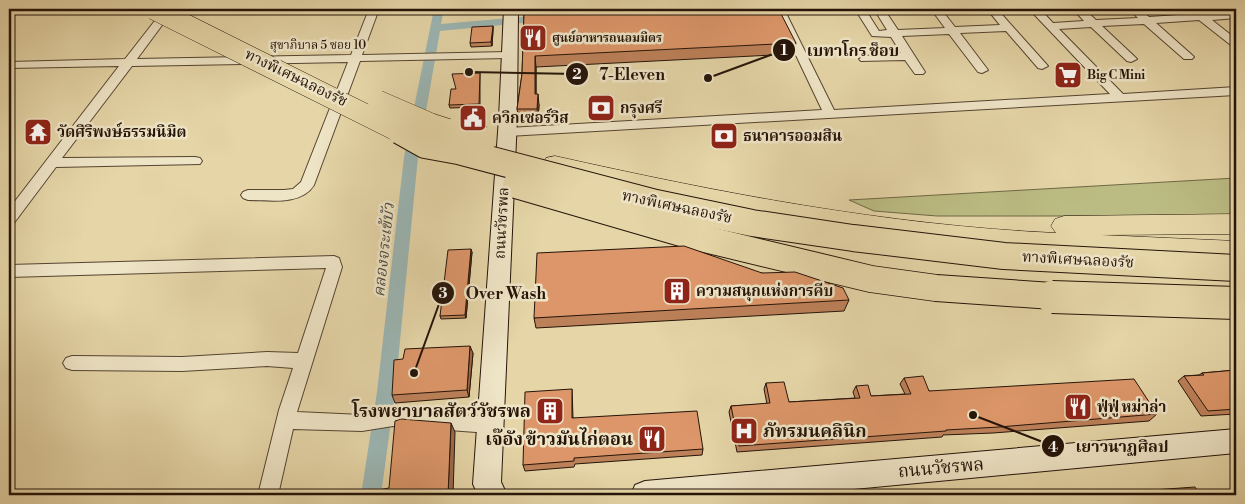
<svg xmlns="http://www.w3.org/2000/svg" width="1245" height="504" font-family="'Libre Bodoni','Noto Serif Thai',serif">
	<rect width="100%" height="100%" fill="#e5d5a7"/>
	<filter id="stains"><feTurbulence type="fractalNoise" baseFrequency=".004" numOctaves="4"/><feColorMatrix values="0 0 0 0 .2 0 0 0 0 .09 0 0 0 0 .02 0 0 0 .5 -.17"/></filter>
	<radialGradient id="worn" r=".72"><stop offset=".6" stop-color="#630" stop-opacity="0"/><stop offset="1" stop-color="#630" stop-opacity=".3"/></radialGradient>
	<path fill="#bbbc83" stroke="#706846" d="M1236 178V216H937L874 211 849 200Z"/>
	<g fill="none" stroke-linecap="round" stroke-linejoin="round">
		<g fill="#9bb6b4" fill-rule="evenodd">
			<path d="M434 9H444L441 24 544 15 549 18 544 21 440 31 418 157 395 392 381 495H361L377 392 404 157Z"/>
			<path d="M607 9H638L633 12 602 14 601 12 602 10Z"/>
		</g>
		<defs>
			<g id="street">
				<path d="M164 9H174L137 59 351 55 369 9H379L362 55 508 52 514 55 508 58 360 61 314 185C301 206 269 200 248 200L243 198 241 195 243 192 248 190H284L293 189 301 182 348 62 132 66 62 158 195 157 200 158 202 161 200 164 56 167 14 223 9 224V209L119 66 9 68V62L125 59Z"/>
				<path d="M774 9H784L834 110 1110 94 1029 9H1040L1053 23 1084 21 1073 9H1084L1096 20 1138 18 1129 9H1140L1149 17 1193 14 1198 11 1204 14 1236 12V18L1212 20 1236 39V47L1232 46 1199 20 1156 23 1192 55 1194 57 1192 59H1184L1144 24 1102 26 1135 57 1137 59 1131 62 1127 61 1091 27 1059 29 1123 94 1236 87V95L507 136 501 132 507 128 822 110Z"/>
				<path d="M855 9H865L879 31 887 30 874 9H884L898 30 945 28 931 9H941L955 27 1000 25 987 9H997L1048 66 1042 69 1038 68 1006 31 960 33 988 70 982 73 978 72 949 34 902 36 925 72 923 74H915L905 60 861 61 859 59 865 56 901 53 891 37 872 36Z"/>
				<path d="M334 256 339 258 342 267 297 412 362 415 393 410 490 417 496 419 499 425 496 431 490 433 393 426 362 431 293 429 278 495H258L279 410 293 368 267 366 182 371 72 370 66 368 63 363 66 358 72 356 182 357 267 352 298 353 326 268 9 277V265Z"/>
			</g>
			<g id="secondary">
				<path d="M504 9H518L517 118 501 482 507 495H478L473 484 499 118Z"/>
				<path d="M1236 429V453L790 495H631L635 485 645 481Z"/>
			</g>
			<path id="highway" d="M555 156C720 193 886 225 1056 233L1051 226 1055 219 1064 216 1236 214V234L1101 235 1236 241V261L1004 250 880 237 740 213 546 170 543 164 546 158Z"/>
		</defs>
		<use href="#street" stroke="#554430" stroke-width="2"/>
		<use href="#secondary" stroke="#251409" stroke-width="2"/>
		<use href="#highway" stroke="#251409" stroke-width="1"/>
		<use href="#street" fill="#eee4c6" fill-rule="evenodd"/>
		<use href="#secondary" fill="#eee4c6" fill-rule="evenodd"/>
		<use href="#highway" fill="#e5d5a7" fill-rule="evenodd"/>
		<defs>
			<g id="highway-bridge-far2">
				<path d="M154 9 402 133"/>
				<path d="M378 101 431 124 459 133"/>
			</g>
			<g id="highway-bridge-far1">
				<path d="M400 131 425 145 458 151 656 203 752 223 853 238 1004 256 1236 268"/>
				<path d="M455 131 483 140"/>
				<path d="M516 185 688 235 871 279 936 288 1082 298"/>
			</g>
			<path id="highway-bridge" d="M1052 297 1236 303"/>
		</defs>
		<use href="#highway-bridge-far2" stroke="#251409" stroke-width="22" stroke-linecap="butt"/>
		<use href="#highway-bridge-far1" stroke="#251409" stroke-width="28" stroke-linecap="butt"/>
		<use href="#highway-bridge" stroke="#251409" stroke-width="34" stroke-linecap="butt"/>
		<use href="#highway-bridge-far2" stroke="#e5d5a7" stroke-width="21"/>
		<use href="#highway-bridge-far1" stroke="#e5d5a7" stroke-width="26"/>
		<use href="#highway-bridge" stroke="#e5d5a7" stroke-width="32"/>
	</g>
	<g fill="#bd815a" stroke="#251409">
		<path d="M524 13 796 43 793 54 536 67V94L539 105 538 119 519 120 517 109 522 74Z"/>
		<path d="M493 26V30L492 46 471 47 470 43Z"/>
		<path d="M480 73V107L450 108 449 105 456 89Z"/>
		<path d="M591 96 611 109V115L592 116Z"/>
		<path d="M472 252 466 318 441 319 440 316Z"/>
		<path d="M762 273 849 300 844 311 536 328 534 318Z"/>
		<path d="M473 353 469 397 395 403 392 395Z"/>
		<path d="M1236 370V414L1201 416 1178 381 1184 376 1199 375 1202 373Z"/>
		<path d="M904 378 929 391 1157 414 1149 421 993 433 943 435 942 437 737 452 729 412 731 406 767 404 764 389 766 383 789 402 855 398 853 392 856 386 871 396 905 394 900 384Z"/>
		<path d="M572 389 573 418 703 449 702 455 575 464 574 467 525 471 523 465Z"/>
		<path d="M1153 490 1200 495H1144Z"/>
	</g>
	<g fill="#9a694a" stroke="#251409">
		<path d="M493 26V30L492 46 491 42Z"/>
		<path d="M535 56 536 67V105L535 94Z"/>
		<path d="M538 94 539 105 538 119 537 109Z"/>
		<path d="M471 249 472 252 466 318 465 315Z"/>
		<path d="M470 346 473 353 469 397 467 390Z"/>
		<path d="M451 423 455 432 453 495H448Z"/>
	</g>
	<g fill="#dc9669" stroke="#251409">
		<path d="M582 9H593V11L644 9H771V10H779L796 43 535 56V94H538L537 109H517L522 74 524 13Z"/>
		<path d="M493 26 491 42 470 43 472 27Z"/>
		<path d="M480 73 479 104 449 105 451 89H456L452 74Z"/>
		<path d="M609 95 611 109 592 110 591 96Z"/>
		<path d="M684 246 762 273 795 272 843 288 849 300 534 318 537 253Z"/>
		<path d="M471 249 465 315 440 316 448 250Z"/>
		<path d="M470 346 467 390 392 395 394 360 403 359 405 349Z"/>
		<path d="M1236 370V409L1208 411 1184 376 1204 375 1202 373Z"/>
		<path d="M923 376 929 391 1134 379 1157 414 999 427 946 430V431L739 446 731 406 770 403 766 383 784 382 789 402 860 398 856 386 868 385 871 396 911 394 904 378Z"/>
		<path d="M572 389V418L697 411 703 449 574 458V461L523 465 525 392Z"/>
		<path d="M401 419 451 423 448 495H377L378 490 389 488 395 421Z"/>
		<path d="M1195 487 1200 495H1156L1153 490Z"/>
	</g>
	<defs>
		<symbol id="restaurant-square" viewBox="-11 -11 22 22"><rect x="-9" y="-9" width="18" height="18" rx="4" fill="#8f2418" stroke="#eee4c6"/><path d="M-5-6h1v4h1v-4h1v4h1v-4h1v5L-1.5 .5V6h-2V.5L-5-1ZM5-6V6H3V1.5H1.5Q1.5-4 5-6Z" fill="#fff"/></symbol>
		<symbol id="supermarket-square" viewBox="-11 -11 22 22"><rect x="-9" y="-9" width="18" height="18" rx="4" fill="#8f2418" stroke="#eee4c6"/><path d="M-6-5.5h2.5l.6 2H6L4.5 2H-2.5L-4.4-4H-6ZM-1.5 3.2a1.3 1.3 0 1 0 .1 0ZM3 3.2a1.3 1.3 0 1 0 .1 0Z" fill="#fff"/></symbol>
		<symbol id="bank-square" viewBox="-11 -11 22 22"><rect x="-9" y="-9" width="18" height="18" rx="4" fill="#8f2418" stroke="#eee4c6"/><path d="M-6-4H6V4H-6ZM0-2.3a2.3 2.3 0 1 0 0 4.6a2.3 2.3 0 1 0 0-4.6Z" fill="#fff"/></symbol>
		<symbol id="civic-square" viewBox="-11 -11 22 22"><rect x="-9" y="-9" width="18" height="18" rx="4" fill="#8f2418" stroke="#eee4c6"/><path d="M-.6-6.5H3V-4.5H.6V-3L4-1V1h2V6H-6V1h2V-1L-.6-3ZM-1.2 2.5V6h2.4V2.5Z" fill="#fff"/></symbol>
		<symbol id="temple-square" viewBox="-11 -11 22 22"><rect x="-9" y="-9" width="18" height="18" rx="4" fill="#8f2418" stroke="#eee4c6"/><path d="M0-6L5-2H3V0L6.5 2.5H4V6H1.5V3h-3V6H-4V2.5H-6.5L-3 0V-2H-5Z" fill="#fff"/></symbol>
		<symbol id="building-square" viewBox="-11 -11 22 22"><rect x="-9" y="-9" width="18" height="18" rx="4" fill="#8f2418" stroke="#eee4c6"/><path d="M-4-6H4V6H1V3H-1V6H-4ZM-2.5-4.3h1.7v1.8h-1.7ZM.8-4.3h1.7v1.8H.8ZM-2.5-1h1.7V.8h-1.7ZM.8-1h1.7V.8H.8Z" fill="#fff"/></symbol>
		<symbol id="hospital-square" viewBox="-11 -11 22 22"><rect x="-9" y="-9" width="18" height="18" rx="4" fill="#8f2418" stroke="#eee4c6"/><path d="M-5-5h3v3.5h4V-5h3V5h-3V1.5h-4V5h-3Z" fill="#fff"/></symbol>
	</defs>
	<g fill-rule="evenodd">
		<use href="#restaurant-square" x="517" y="22" width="32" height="32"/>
		<use href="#supermarket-square" x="1052" y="59" width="32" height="32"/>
		<use href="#bank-square" x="585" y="92" width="32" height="32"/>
		<use href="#civic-square" x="457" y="102" width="32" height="32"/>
		<use href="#temple-square" x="22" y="116" width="32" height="32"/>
		<use href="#bank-square" x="708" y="120" width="32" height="32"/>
		<use href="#building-square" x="661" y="275" width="32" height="32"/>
		<use href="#restaurant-square" x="1062" y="391" width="32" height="32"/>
		<use href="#building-square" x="534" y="395" width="32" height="32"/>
		<use href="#hospital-square" x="728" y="415" width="32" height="32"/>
		<use href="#restaurant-square" x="636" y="423" width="32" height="32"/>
	</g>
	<g text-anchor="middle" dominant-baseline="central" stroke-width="5" stroke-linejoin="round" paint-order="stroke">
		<g font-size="12" font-weight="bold" fill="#251409" stroke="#eee4c6" text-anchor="start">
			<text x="552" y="38">ศูนย์อาหารถนอมมิตร</text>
			<text x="1087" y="75">Big C Mini</text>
		</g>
		<g font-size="12" fill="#251409" stroke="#eee4c6">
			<text x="318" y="45">สุขาภิบาล 5 ซอย 10</text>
		</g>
		<g font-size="15" fill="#251409" stroke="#eee4c6">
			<text transform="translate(296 78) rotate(26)">ทางพิเศษฉลองรัช</text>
			<text transform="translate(677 207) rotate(12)">ทางพิเศษฉลองรัช</text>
			<text transform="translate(502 223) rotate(-87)">ถนนวัชรพล</text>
			<text transform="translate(1078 260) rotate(3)">ทางพิเศษฉลองรัช</text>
		</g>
		<g font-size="15" font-weight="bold" fill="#251409" stroke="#eee4c6" text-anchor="start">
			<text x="620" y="108">กรุงศรี</text>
			<text x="492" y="118">ควิกเซอร์วิส</text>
			<text x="57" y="132">วัดศิริพงษ์ธรรมนิมิต</text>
			<text x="743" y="136">ธนาคารออมสิน</text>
			<text x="696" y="291">ความสนุกแห่งการคีบ</text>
			<text x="1097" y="407">ฟู่ฟู่ หม่าล่า</text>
		</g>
		<g font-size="16" font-style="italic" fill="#4e4d45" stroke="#eee4c6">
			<text transform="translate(384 250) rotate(-84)">คลองจระเข้บัว</text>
		</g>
		<g font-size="18" font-weight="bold" fill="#251409" stroke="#eee4c6" text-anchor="end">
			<text x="531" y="411">โรงพยาบาลสัตว์วัชรพล</text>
			<text x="763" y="431" text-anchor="start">ภัทรมนคลินิก</text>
			<text x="633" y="439">เจ๊อัง ข้าวมันไก่ตอน</text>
		</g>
		<g font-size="18" fill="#251409" stroke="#eee4c6">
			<text transform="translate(941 468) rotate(-5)">ถนนวัชรพล</text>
		</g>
	</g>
	<path fill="none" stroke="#251409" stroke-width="2" d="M708 78L784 50M469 72L577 74M414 373L443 293M973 415L1053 446"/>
	<g fill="#251409" stroke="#eee4c6" stroke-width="2">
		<circle cx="708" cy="78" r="5"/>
		<circle cx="469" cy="72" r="5"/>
		<circle cx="414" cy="373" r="5"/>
		<circle cx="973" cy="415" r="5"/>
		<circle cx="784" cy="50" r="12"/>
		<circle cx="577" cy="74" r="12"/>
		<circle cx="443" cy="293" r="12"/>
		<circle cx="1053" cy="446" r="12"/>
	</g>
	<g font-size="15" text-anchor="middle" font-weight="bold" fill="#fff">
		<text x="784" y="55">1</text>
		<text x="577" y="79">2</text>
		<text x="443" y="298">3</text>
		<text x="1053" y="452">4</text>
	</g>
	<g font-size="16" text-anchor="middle" font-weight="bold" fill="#251409" stroke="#eee4c6" stroke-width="5" stroke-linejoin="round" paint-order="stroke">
		<text x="853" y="56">เบทาโกร ช็อบ</text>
		<text x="632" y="80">7-Eleven</text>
		<text x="506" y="299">Over Wash</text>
		<text x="1122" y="452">เยาวนาฏศิลป</text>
	</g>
	<rect width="1245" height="504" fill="none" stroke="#e5d5a7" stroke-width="30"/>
	<rect x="10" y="10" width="1225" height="484" fill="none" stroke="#251409" stroke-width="2.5"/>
	<rect x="15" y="15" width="1215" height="474" fill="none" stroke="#251409"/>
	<rect width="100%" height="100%" filter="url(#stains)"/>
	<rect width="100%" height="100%" fill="url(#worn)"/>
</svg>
